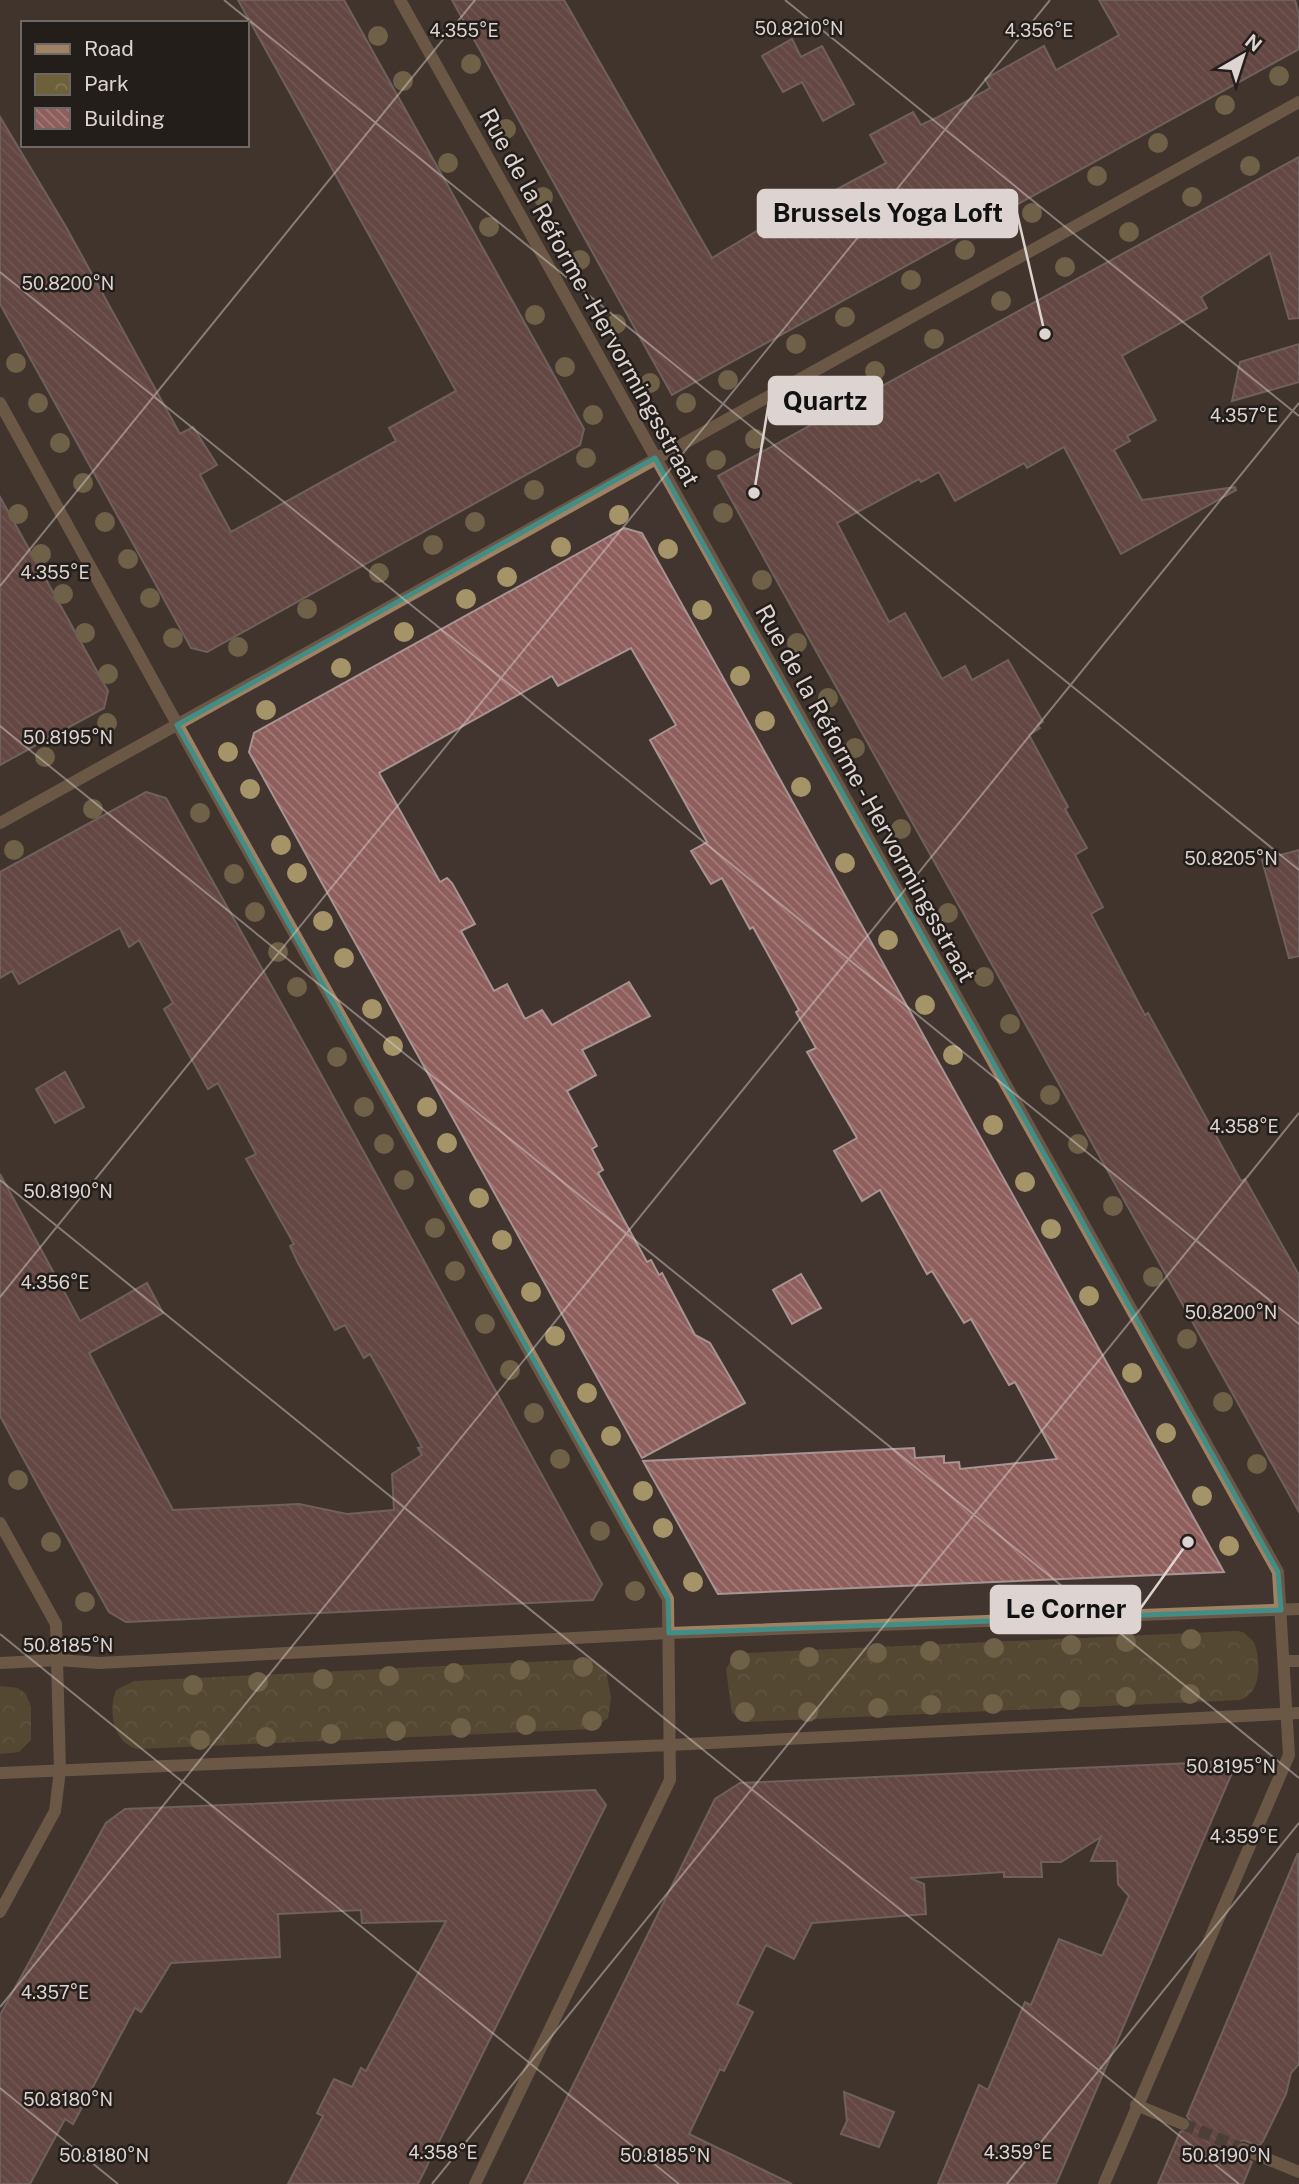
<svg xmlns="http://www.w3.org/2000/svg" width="1299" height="2184" font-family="'Public Sans',sans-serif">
	<defs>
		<pattern id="park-crowns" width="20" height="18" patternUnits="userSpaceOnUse" patternTransform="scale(1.75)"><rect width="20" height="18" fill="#6d613a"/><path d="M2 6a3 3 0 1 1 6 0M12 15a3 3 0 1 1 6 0" fill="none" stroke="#817755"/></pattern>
		<pattern id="building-back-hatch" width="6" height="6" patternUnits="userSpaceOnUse" patternTransform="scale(1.75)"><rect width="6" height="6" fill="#8e5e5c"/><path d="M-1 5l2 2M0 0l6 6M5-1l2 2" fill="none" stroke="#a37c7a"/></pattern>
	</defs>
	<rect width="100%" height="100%" fill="#42342e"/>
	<g fill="url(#park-crowns)">
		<path d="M1236 1631 1243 1632 1254 1642C1261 1660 1262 1693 1240 1700L745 1722 732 1713 726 1669 734 1656 747 1653Z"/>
		<path d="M590 1659 606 1670 611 1698 608 1718 593 1729 138 1749C113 1744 108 1711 116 1690L134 1681Z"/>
		<path d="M0 1686 18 1688 26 1694 31 1707V1740L19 1752 0 1754Z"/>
	</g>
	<g fill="url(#building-back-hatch)" stroke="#a79493" stroke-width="2">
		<path d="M238 0H344L584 429 580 445 207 652 191 648 0 304V117L66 227 180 434 193 427 217 465 200 475 231 532 396 441 389 428 456 391Z"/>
		<path d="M452 0H564L712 258 805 202 806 206 886 163 870 135 913 112 921 125 936 118 990 88 985 79 1044 46 1056 70 1119 35 1099 0H1295L1299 15V49L672 395Z"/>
		<path d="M792 39 801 57 822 46 854 104 823 121 802 82 783 92 762 56Z"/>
		<path d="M1299 157V318L1289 319 1270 253 1201 297 1207 308 1122 356 1156 420 1127 436 1130 441 1114 450 1142 500 1235 487 1236 490 1121 554 1064 447 1027 468 1024 463 955 501 939 472 921 482 919 479 837 523 889 622 905 613 942 679 965 666 972 680 1008 660 1043 722 1038 725 1040 728 1029 735 1068 807 1065 809 1087 848 1075 855 1103 907 1091 914 1145 1015 1148 1013 1241 1181 1245 1179 1299 1275V1512L718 476Z"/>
		<path d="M1299 344V382L1232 401 1240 362Z"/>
		<path d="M0 497 108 691 104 708 0 765Z"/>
		<path d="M624 528 642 533 1224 1572 718 1594 643 1461 914 1448 915 1458 944 1456V1463L959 1462 960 1469 1057 1459 1015 1382 1009 1385 971 1319 964 1323 932 1271 927 1274 880 1190 862 1201 834 1151 857 1138 807 1052 816 1048 796 1012 799 1010 753 927 750 929 722 878 711 884 691 851 707 842 650 740 676 725 631 648 558 686 552 676 379 773 440 882 447 878 452 883 475 924 461 931 494 991 507 984 525 1019 542 1010 552 1025 629 982 650 1016 582 1050 596 1075 567 1091 597 1146 592 1149 603 1170 598 1173 647 1262 651 1260 659 1275 662 1273 695 1335 710 1343 745 1403 642 1458 249 752 254 733Z"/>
		<path d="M146 792 166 798 307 1049 602 1584 593 1600 126 1622 109 1612 40 1489 0 1416V1174L80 1321 147 1283 163 1313 89 1353 173 1510 299 1504 347 1514 394 1510 392 1474 422 1455 418 1448 422 1447 370 1354 364 1358 345 1325 335 1330 298 1263 290 1246 294 1244 246 1159 256 1154 218 1083 208 1089 164 1009 173 1003 139 940 129 947 120 928 19 984 12 971 0 978V872Z"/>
		<path d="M1299 850V956L1289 958 1262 860Z"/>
		<path d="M65 1072 84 1107 55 1123 36 1089Z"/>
		<path d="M801 1274 821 1308 792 1324 773 1290Z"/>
		<path d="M1237 1761 1056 2184H938L979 2085 988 2090 1025 2002 1031 2005 1059 1939 1102 1956 1129 1896 1118 1884 1117 1861H1091L1101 1837 1061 1862H1041L1042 1877H1004V1872L910 1878 924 1884 926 1914 812 1923 794 1959 766 1945 737 2004 753 2012 724 2071 720 2069 689 2134 792 2184H524L715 1799 740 1783Z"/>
		<path d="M595 1790 606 1805 418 2184H288L323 2116 317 2113 334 2079 352 2087 361 2068 366 2071 446 1921 362 1923 361 1910 278 1914 280 1957 171 1963 141 2012 135 2008 73 2124 65 2119 30 2184H0V2015L106 1823 125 1809Z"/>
		<path d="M1298 1853 1299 2064 1291 2073 1286 2094 1263 2141 1259 2146 1243 2140 1235 2145 1237 2155 1252 2162 1243 2184H1158L1180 2132 1191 2128V2122L1187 2116Z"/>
		<path d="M844 2092 894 2112 879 2147 841 2134 847 2121Z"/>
	</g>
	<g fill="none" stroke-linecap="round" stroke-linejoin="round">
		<path stroke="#594c46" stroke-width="12" stroke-dasharray="12 6" stroke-linecap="butt" d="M1183 2124 1243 2149"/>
		<g stroke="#9e8263" stroke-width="12">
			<path d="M400 0 1278 1572 1289 1755 1104 2184"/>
			<path d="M0 403 197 760 668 1599 670 1780 475 2184"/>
			<path d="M0 823 1299 102"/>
			<path d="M0 1523 56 1624 60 1770 55 1811 0 1912"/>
			<path d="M1285 1661H1299"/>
			<path d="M0 1663 59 1660 99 1663 669 1633 1299 1609"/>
			<path d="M0 1773 670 1745 1299 1713"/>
			<path d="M1136 2105 1183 2124"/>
			<path d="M1243 2149 1299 2172"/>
		</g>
	</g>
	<g fill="#a69469">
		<circle cx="378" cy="36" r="10"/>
		<circle cx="471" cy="64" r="10"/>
		<circle cx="1279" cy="76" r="10"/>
		<circle cx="403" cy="81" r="10"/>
		<circle cx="1225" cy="105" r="10"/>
		<circle cx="506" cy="129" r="10"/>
		<circle cx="1158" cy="143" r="10"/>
		<circle cx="448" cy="163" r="10"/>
		<circle cx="1250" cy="166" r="10"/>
		<circle cx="1097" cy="176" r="10"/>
		<circle cx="543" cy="197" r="10"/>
		<circle cx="1192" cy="197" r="10"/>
		<circle cx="1032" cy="213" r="10"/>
		<circle cx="489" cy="227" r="10"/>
		<circle cx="1129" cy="232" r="10"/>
		<circle cx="965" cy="250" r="10"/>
		<circle cx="580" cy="260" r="10"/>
		<circle cx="1065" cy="267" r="10"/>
		<circle cx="911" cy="280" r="10"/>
		<circle cx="1001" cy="301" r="10"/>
		<circle cx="535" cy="315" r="10"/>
		<circle cx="845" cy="317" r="10"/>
		<circle cx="616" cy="324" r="10"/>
		<circle cx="934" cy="339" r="10"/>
		<circle cx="796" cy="344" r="10"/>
		<circle cx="16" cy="363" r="10"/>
		<circle cx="565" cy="367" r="10"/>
		<circle cx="875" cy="371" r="10"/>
		<circle cx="728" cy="380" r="10"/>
		<circle cx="650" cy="383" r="10"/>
		<circle cx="38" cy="403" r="10"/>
		<circle cx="686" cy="403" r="10"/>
		<circle cx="593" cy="415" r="10"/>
		<circle cx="755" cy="439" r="10"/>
		<circle cx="60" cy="443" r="10"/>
		<circle cx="586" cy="458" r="10"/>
		<circle cx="716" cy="460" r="10"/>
		<circle cx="83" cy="483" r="10"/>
		<circle cx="534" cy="490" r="10"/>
		<circle cx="723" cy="513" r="10"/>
		<circle cx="18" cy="514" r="10"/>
		<circle cx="619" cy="515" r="10"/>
		<circle cx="105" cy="522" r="10"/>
		<circle cx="475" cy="522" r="10"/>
		<circle cx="433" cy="545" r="10"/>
		<circle cx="561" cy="547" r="10"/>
		<circle cx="668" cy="549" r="10"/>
		<circle cx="41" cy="554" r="10"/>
		<circle cx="128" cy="559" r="10"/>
		<circle cx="379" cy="573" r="10"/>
		<circle cx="507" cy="577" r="10"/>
		<circle cx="762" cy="580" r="10"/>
		<circle cx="63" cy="594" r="10"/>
		<circle cx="150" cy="598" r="10"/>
		<circle cx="466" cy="599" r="10"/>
		<circle cx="307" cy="609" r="10"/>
		<circle cx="702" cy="610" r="10"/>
		<circle cx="404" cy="632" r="10"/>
		<circle cx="85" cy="633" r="10"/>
		<circle cx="173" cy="638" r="10"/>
		<circle cx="797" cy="643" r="10"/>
		<circle cx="238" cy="647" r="10"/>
		<circle cx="341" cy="668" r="10"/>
		<circle cx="108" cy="674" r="10"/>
		<circle cx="740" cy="676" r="10"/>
		<circle cx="828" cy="698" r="10"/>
		<circle cx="266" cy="710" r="10"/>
		<circle cx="765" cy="721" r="10"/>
		<circle cx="107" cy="723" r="10"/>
		<circle cx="855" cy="748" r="10"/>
		<circle cx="228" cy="752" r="10"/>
		<circle cx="45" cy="757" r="10"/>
		<circle cx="801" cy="787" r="10"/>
		<circle cx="250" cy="789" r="10"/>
		<circle cx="93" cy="809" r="10"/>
		<circle cx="200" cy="813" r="10"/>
		<circle cx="901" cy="829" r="10"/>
		<circle cx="281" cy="845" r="10"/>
		<circle cx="14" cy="850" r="10"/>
		<circle cx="845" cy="863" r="10"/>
		<circle cx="297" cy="873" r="10"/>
		<circle cx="234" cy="874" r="10"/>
		<circle cx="255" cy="912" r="10"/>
		<circle cx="948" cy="913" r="10"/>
		<circle cx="323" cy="921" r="10"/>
		<circle cx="888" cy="940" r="10"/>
		<circle cx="278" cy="952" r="10"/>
		<circle cx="344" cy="958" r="10"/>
		<circle cx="984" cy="977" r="10"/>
		<circle cx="297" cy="987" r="10"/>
		<circle cx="925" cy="1005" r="10"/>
		<circle cx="372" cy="1009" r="10"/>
		<circle cx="1010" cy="1024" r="10"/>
		<circle cx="393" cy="1046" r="10"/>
		<circle cx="953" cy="1055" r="10"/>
		<circle cx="337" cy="1057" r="10"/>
		<circle cx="1050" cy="1095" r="10"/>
		<circle cx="364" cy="1107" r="10"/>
		<circle cx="427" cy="1107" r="10"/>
		<circle cx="993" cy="1125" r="10"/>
		<circle cx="447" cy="1143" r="10"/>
		<circle cx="384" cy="1144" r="10"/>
		<circle cx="1078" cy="1144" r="10"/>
		<circle cx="404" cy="1180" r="10"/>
		<circle cx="1025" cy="1182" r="10"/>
		<circle cx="479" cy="1198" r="10"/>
		<circle cx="1113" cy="1206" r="10"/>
		<circle cx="435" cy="1228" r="10"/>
		<circle cx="1051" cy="1229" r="10"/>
		<circle cx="502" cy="1240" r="10"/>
		<circle cx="455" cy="1271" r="10"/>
		<circle cx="1153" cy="1277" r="10"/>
		<circle cx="531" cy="1292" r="10"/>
		<circle cx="1089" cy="1296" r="10"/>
		<circle cx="485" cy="1324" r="10"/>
		<circle cx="555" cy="1336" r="10"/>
		<circle cx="1187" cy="1339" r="10"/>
		<circle cx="510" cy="1370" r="10"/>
		<circle cx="1132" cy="1373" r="10"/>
		<circle cx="587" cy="1393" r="10"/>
		<circle cx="1223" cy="1402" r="10"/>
		<circle cx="534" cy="1413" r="10"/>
		<circle cx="1166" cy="1433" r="10"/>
		<circle cx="611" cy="1436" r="10"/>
		<circle cx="560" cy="1459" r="10"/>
		<circle cx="1257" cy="1464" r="10"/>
		<circle cx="18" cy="1480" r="10"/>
		<circle cx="643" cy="1491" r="10"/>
		<circle cx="1202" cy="1496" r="10"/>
		<circle cx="663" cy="1528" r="10"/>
		<circle cx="600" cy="1531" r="10"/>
		<circle cx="51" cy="1542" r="10"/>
		<circle cx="1229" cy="1546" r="10"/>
		<circle cx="693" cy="1582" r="10"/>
		<circle cx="635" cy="1591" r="10"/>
		<circle cx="85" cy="1602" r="10"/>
		<circle cx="1191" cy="1639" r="10"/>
		<circle cx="1126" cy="1642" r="10"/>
		<circle cx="1071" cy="1645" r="10"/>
		<circle cx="994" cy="1648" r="10"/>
		<circle cx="930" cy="1651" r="10"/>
		<circle cx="877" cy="1653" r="10"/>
		<circle cx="809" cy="1657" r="10"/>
		<circle cx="740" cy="1660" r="10"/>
		<circle cx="583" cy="1667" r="10"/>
		<circle cx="520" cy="1670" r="10"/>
		<circle cx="454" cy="1673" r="10"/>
		<circle cx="389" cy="1676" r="10"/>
		<circle cx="323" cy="1679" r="10"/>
		<circle cx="258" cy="1682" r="10"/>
		<circle cx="193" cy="1685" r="10"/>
		<circle cx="1190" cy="1694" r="10"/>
		<circle cx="1126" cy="1697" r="10"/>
		<circle cx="1070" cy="1700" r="10"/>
		<circle cx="993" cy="1704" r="10"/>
		<circle cx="931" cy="1705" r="10"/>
		<circle cx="878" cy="1708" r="10"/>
		<circle cx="745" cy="1712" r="10"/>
		<circle cx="808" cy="1712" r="10"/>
		<circle cx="592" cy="1721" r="10"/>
		<circle cx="526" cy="1725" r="10"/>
		<circle cx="461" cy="1728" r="10"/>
		<circle cx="396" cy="1731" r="10"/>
		<circle cx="331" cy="1734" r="10"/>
		<circle cx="266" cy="1737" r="10"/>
		<circle cx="200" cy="1740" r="10"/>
	</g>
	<path d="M0 0H1299V2184H0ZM655 458 1278 1572 1281 1610 669 1633 668 1599 177 725Z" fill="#42342e" fill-opacity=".55" fill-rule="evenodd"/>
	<path fill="none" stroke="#428e87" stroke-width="5" stroke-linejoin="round" d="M655 458 1278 1572 1281 1610 669 1633 668 1599 177 725Z"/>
	<path fill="none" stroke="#ddd4d1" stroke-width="2" stroke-opacity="0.45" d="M224 0 1299 870M785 0 1299 416M0 272 1299 1324M0 586 475 0M0 726 1299 1778M0 1180 1239 2184M0 1297 1050 0M0 1634 679 2184M0 2007 1299 403M0 2088 118 2184M432 2184 1299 1113M1007 2184 1299 1823"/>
	<g text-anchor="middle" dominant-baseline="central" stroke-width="5" stroke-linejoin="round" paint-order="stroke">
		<g font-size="24" fill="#ddd4d1" stroke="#241e1b">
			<text transform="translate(590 297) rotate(61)">Rue de la Réforme - Hervormingsstraat</text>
			<text transform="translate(866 793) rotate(61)">Rue de la Réforme - Hervormingsstraat</text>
		</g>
	</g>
	<g font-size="18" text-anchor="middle" fill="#ddd4d1" stroke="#241e1b" stroke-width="5" stroke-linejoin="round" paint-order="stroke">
		<text x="799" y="35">50.8210°N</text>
		<text x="464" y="37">4.355°E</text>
		<text x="1039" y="37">4.356°E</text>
		<text x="68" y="290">50.8200°N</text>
		<text x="1244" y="422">4.357°E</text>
		<text x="55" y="579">4.355°E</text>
		<text x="68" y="744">50.8195°N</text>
		<text x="1231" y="865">50.8205°N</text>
		<text x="1244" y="1133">4.358°E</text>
		<text x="68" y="1198">50.8190°N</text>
		<text x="55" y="1289">4.356°E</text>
		<text x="1231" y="1319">50.8200°N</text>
		<text x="68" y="1652">50.8185°N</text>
		<text x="1231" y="1773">50.8195°N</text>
		<text x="1244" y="1843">4.359°E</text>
		<text x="55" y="1999">4.357°E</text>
		<text x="68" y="2106">50.8180°N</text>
		<text x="443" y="2159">4.358°E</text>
		<text x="1018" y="2159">4.359°E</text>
		<text x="104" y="2162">50.8180°N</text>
		<text x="665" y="2162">50.8185°N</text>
		<text x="1226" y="2162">50.8190°N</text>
	</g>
	<path fill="none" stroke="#ddd4d1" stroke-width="2.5" d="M1045 334L1017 213M754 493L769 401M1188 1542L1140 1609"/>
	<g fill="#ddd4d1" stroke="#241e1b" stroke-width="2.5">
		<circle cx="1045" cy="334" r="7"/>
		<circle cx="754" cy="493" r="7"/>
		<circle cx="1188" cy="1542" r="7"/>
	</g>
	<g fill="#ddd4d1" stroke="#ddd4d1" stroke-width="2.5">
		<rect x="758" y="190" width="259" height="47" rx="7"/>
		<rect x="769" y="377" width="113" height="47" rx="7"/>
		<rect x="991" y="1586" width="149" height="47" rx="7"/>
	</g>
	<g font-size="26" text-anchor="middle" font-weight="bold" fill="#111">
		<text x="888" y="222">Brussels Yoga Loft</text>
		<text x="825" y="410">Quartz</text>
		<text x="1066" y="1618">Le Corner</text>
	</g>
	<rect x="21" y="21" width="228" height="126" fill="#241e1b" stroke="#6e6764" stroke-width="2"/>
	<rect x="35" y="44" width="35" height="10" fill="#9e8263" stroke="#6e6764" stroke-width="2"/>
	<text x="84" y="56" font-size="21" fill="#ddd4d1">Road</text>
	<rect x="35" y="74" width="35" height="21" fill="url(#park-crowns)" stroke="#6e6764" stroke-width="2"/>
	<text x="84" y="91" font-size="21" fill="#ddd4d1">Park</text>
	<rect x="35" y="108" width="35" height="21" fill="url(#building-back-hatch)" stroke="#6e6764" stroke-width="2"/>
	<text x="84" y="126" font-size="21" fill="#ddd4d1">Building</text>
	<g transform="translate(1243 56) rotate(39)" stroke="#241e1b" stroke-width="5" paint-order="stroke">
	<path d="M0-5L12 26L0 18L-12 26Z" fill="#ddd4d1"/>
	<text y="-10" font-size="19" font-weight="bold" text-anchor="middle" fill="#ddd4d1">N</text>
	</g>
</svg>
